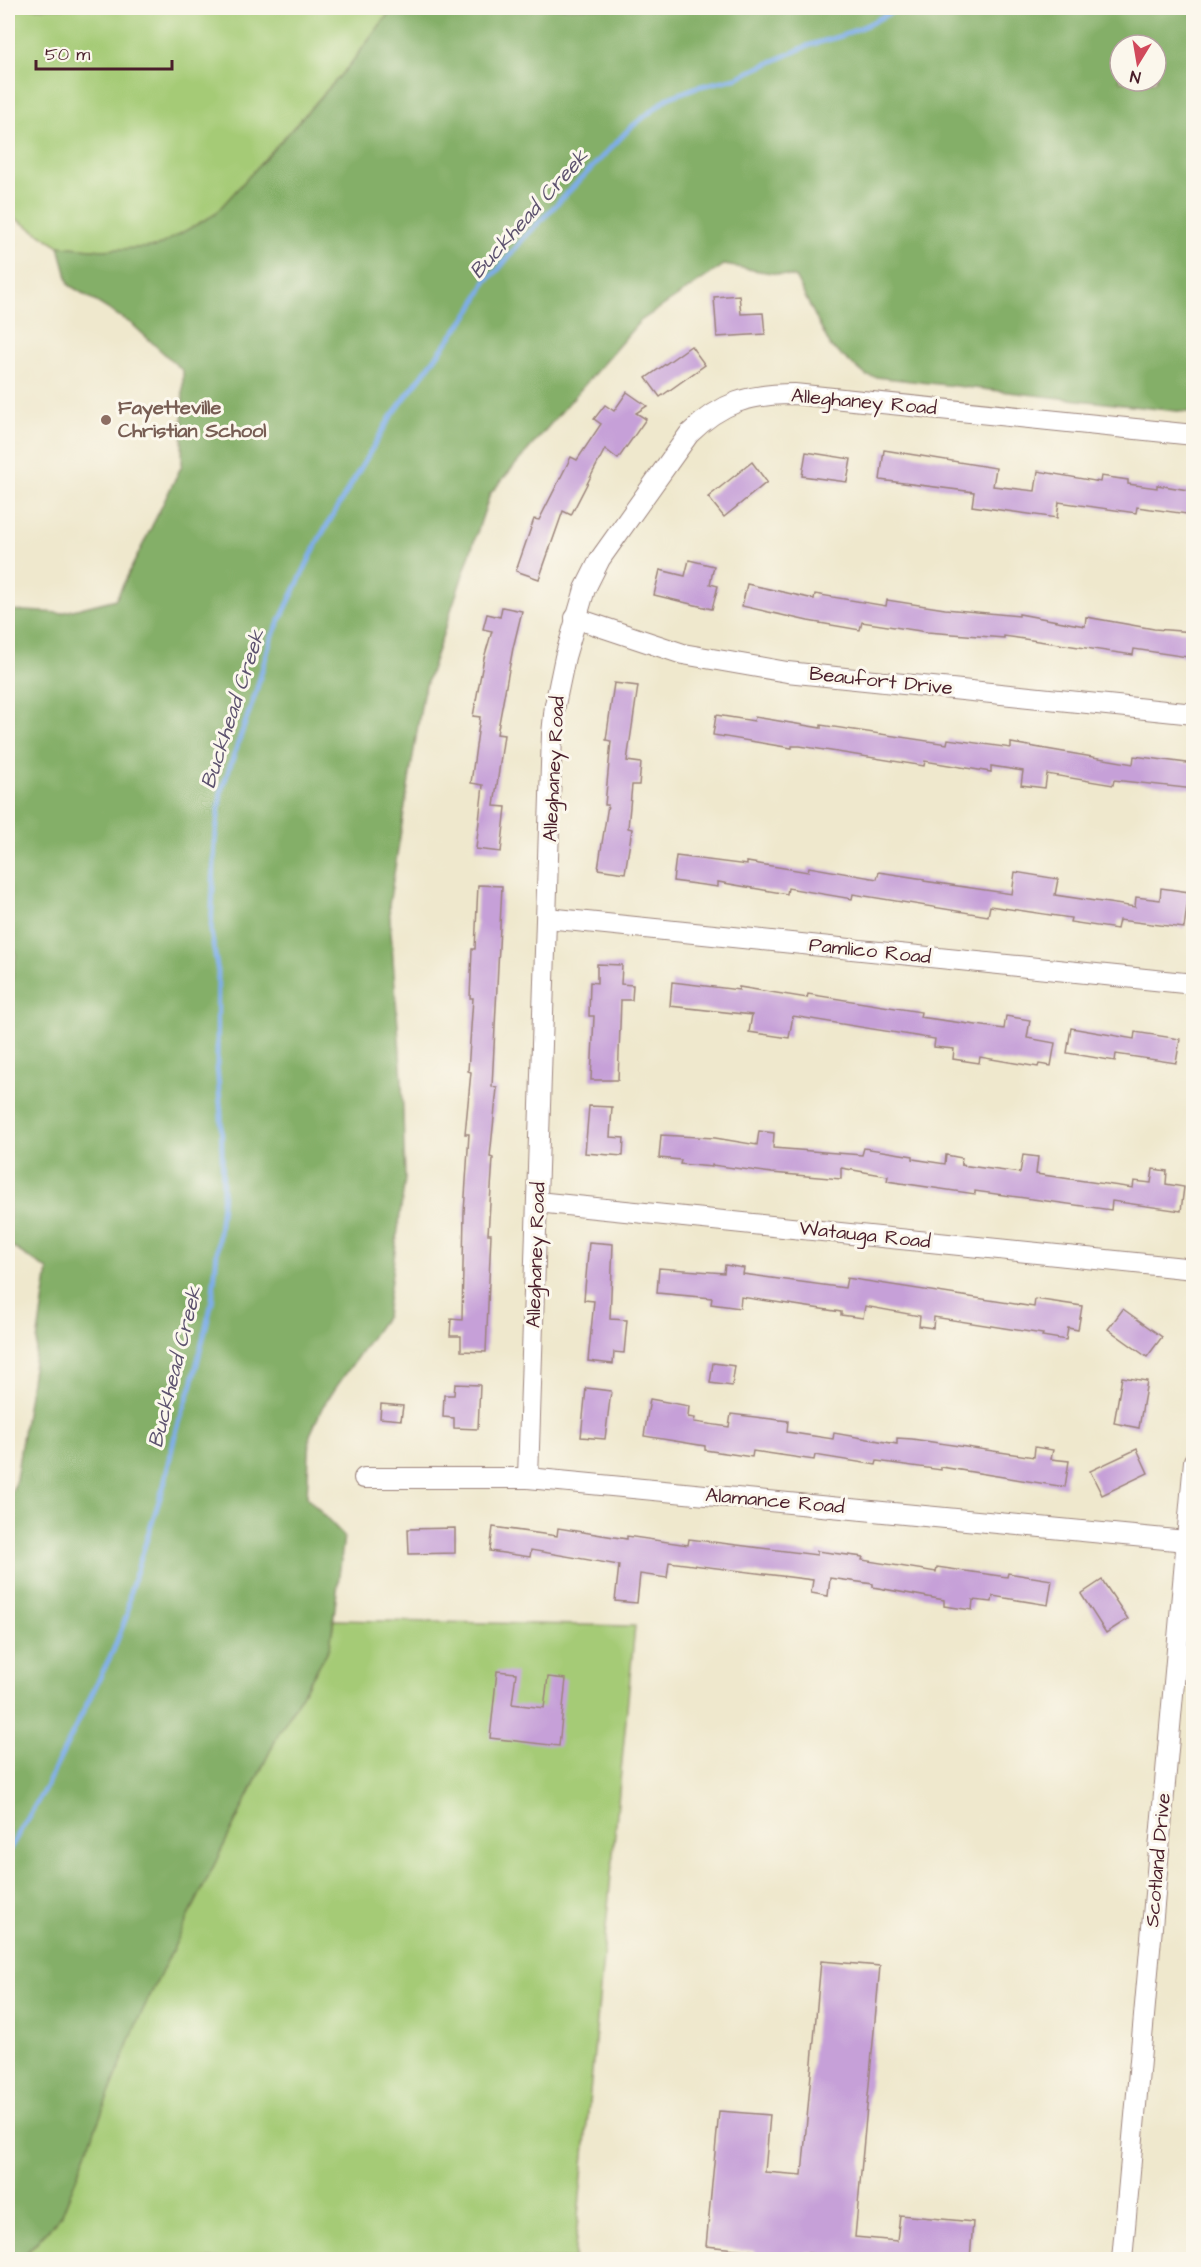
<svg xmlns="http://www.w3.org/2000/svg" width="1201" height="2267" font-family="'Architects Daughter',sans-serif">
	<rect width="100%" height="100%" fill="#fbf7ec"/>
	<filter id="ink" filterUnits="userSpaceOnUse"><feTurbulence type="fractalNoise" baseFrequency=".0167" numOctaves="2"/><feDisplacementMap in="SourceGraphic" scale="12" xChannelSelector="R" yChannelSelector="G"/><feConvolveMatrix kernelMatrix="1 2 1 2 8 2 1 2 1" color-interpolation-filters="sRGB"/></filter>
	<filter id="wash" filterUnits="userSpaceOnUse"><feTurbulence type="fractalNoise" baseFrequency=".008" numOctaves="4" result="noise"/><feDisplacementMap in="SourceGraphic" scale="24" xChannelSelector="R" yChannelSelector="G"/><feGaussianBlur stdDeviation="1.35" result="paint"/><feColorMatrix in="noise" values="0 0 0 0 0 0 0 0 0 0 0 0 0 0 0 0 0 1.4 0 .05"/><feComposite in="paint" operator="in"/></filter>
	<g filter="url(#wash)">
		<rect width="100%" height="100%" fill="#efe8cd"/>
		<g fill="#a5cb76" stroke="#787550" stroke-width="1.5">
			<path d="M8 8H393L349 66 214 215 156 247 102 250 59 246 8 214Z"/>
			<path d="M334 1620 635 1626 574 2259 21 2260 62 2214 138 2020 279 1733 330 1647Z"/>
		</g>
		<path fill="#84af67" stroke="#676749" stroke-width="1.5" fill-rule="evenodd" d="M393 8H1193V413L867 376 831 347 795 277 724 265 639 322 490 494 423 694 389 905 402 1080 405 1179 386 1316 323 1406 310 1435 307 1497 344 1536 330 1647 279 1733 138 2020 62 2214 21 2259H8V1497L15 1485 48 1270 8 1244 10 1210 8 1196V1001L16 955 8 935V610L61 613 116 599 182 465 183 371 132 324 69 285 59 246 102 250 156 247 214 215 349 66ZM1120 45H1156V81H1120Z"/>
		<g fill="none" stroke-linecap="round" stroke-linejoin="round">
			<path stroke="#7eaee9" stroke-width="5" d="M8 1852 46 1787 113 1651 127 1615 130 1592 164 1485 175 1435 192 1384 212 1302 223 1193 221 1115 217 1065 218 972 211 932 215 840 221 792 255 695 271 639 319 539 390 418 472 309 486 281 498 270 523 239 630 128 668 98 697 87 736 78 807 46 841 36 869 24 899 8"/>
		</g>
		<g id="blocks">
			<g fill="#c6a0d8">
				<path d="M739 295 741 314 763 313 765 334 717 337 714 297Z"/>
				<path d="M691 346 705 365 660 397 646 378Z"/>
				<path d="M627 392 647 406 636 413 646 419 618 459 605 449 571 515 563 511 539 579 516 571 534 519 539 520 571 457 577 460 601 424 594 419 605 405 614 411Z"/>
				<path d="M884 450 996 468 993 486 1035 491 1038 471 1100 482 1101 476 1128 480V484L1157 488V485L1194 491V515L1137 507 1136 513 1059 502 1057 518 972 506 974 492 880 480Z"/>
				<path d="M806 452 851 459 847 482 802 476Z"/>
				<path d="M752 462 767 482 724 517 708 497Z"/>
				<path d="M689 560 714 566 710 584 718 586 712 609 654 595 660 570 685 576Z"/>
				<path d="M747 584 814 599 815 594 886 606 887 600 945 609 1019 616V614L1085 626 1086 617 1154 629 1194 632V658L1134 649 1133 655 1004 636V638L927 632 862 622 860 630 808 621 742 606Z"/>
				<path d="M502 607 522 611 513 648 497 734 504 735 494 806 506 807 501 852 476 849 483 785 471 783 480 717 473 716 484 658 492 631 483 629 487 614 500 617Z"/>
				<path d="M614 683 638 686 627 761 641 763 639 785H632L628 828 632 829 625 873 598 869 608 805H605L611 741 606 740Z"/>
				<path d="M716 715 754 721 755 717 821 728V725L947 744 948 739 1011 748V743L1133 764 1134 756 1194 764V789L1114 780 1113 785 1047 774 1045 788 1021 785 1023 771 991 766V772L925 761 924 766 800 746H792V748L713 735Z"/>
				<path d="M676 856 747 865V862L808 872 809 867 877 879 879 872 924 879V881L1012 894 1015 872 1058 879 1055 895 1135 907 1136 897 1160 900 1161 888 1189 892 1184 928 1119 920 1117 929 1070 922 1071 918 990 906 988 916 853 894 852 899 788 888 787 894 718 882V887L673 881Z"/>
				<path d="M478 885 502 886 492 1087 497 1088 490 1157 493 1158 488 1234H491L486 1352 461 1351V1336H450L451 1319 462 1320 464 1212 469 1134H465L471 1072 468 1071 473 998H470L472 949H475Z"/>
				<path d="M597 964 622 965 621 984 633 985 632 1000H621L618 1080H591L594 1016H589L590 982 597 983Z"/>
				<path d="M672 982 739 990V987L807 998 808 994 921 1012 920 1017 1004 1029 1006 1016 1030 1020 1027 1038 1055 1043 1051 1066 1039 1064 1038 1067 980 1057 979 1063 953 1059 954 1049 934 1047 935 1039 793 1016 789 1038 749 1032 752 1015 670 1006Z"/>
				<path d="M1071 1028 1134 1039 1135 1032 1180 1039 1176 1063 1116 1054 1115 1061 1067 1053Z"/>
				<path d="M589 1106 612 1107 610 1137 624 1138 623 1156 585 1153Z"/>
				<path d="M759 1131 774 1133 773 1148 862 1155 864 1148 913 1156V1159L945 1164 946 1155 962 1158 961 1165 1020 1173 1023 1155 1038 1157 1036 1174 1133 1188 1134 1181 1151 1183 1153 1169 1167 1171 1166 1184 1184 1187 1181 1211 1112 1201 1111 1210 975 1191V1194L887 1181 888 1176 841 1168V1179L772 1173 712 1165V1167L680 1164 681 1160 659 1158 661 1135 715 1138 757 1145Z"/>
				<path d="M589 1242 613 1244 610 1319 627 1320 624 1353 614 1352 613 1364 588 1361 594 1301 584 1300Z"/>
				<path d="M725 1265 744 1268 743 1274 845 1288 847 1278 1034 1307 1035 1299 1082 1306 1078 1330 1068 1328 1066 1340 1042 1336 1043 1334 934 1317 933 1328 919 1326 920 1316 865 1306 863 1318 841 1315V1312L741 1297 740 1308 711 1304 712 1298 657 1293 659 1268 724 1273Z"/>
				<path d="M1123 1309 1162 1337 1147 1357 1108 1329Z"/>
				<path d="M713 1363 735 1366 732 1386 710 1383Z"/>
				<path d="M1122 1377 1147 1381 1139 1428 1114 1423Z"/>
				<path d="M455 1384 480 1385 478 1429 454 1428V1418L443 1417 444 1395H454Z"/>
				<path d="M586 1388 611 1391 605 1439 581 1437Z"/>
				<path d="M650 1399 689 1406 688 1417 695 1418 694 1422 729 1427 731 1414 788 1421 787 1432 833 1439 834 1433 897 1444V1438L912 1439 1034 1457 1035 1447 1053 1450 1051 1459 1069 1461 1065 1487 941 1467V1470L877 1461 876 1465 815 1455 814 1460 753 1451 752 1457 705 1450V1446L644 1436Z"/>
				<path d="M381 1404 403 1406 401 1420 380 1418Z"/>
				<path d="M1137 1449 1148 1473 1102 1495 1090 1471Z"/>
				<path d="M493 1527 557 1536 558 1528 627 1539V1536L688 1545 689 1539 817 1555V1551L863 1557 862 1560 936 1572 937 1567 1007 1577 1008 1573 1052 1580 1048 1605 993 1596 992 1602 973 1600 972 1610 944 1606V1600L873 1587V1584L830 1578 828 1596 811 1593 813 1580 669 1562 667 1578 640 1574 637 1603 615 1601 619 1565 531 1550 530 1557 490 1551Z"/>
				<path d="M455 1528V1553L409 1554 408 1529Z"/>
				<path d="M1102 1580 1128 1619 1106 1633 1081 1594Z"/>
				<path d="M497 1671 516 1673 512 1704 544 1708 548 1677 566 1679 559 1746 490 1738Z"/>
				<path d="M821 1961 880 1966 855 2237 897 2241 900 2215 973 2222 970 2259H846V2257L807 2253 806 2259H755V2251L706 2246 719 2111 770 2115 765 2172 802 2175Z"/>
			</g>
		</g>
	</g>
	<g filter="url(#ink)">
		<use href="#blocks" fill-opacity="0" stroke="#9c847c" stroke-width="1.5"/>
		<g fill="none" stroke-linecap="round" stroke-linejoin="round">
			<defs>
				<g id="minor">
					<path d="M575 618 683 654 787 672 1194 714"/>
					<path d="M547 918 1194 984"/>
					<path d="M537 1202 1194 1269"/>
					<path d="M364 1478H528L1186 1541"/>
					<path d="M528 1478 552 734 555 705 565 657 585 589 600 559 689 434C722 402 749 394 794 394L1194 435"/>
					<path d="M1122 2260 1194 1461"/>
				</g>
			</defs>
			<use href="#minor" stroke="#9c847c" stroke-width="22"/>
			<use href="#minor" stroke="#fff" stroke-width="20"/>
		</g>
	</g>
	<circle fill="#8d6e63" stroke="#fbf7ec" stroke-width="2" cx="106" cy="420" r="6"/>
	<g text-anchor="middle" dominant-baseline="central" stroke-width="6" stroke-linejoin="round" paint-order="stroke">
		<g font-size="20" fill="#4a1f2b" stroke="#fbf7ec">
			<text transform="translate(864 402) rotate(5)">Alleghaney Road</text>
			<text transform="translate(881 681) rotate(6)">Beaufort Drive</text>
			<text transform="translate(554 769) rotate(-87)">Alleghaney Road</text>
			<text transform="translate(870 951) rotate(6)">Pamlico Road</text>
			<text transform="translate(865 1235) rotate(6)">Watauga Road</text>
			<text transform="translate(536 1255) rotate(-88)">Alleghaney Road</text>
			<text transform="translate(775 1501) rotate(5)">Alamance Road</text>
			<text transform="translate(1158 1860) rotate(-85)">Scotland Drive</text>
		</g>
		<g font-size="20" font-weight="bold" fill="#785e54" stroke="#fbf7ec" text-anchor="start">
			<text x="118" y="408">Fayetteville<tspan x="118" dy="23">Christian School</tspan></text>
		</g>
		<g font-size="21" font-style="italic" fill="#5c516e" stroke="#fbf7ec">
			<text transform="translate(529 214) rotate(-48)">Buckhead Creek</text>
			<text transform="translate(233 709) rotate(-72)">Buckhead Creek</text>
			<text transform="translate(175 1367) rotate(-76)">Buckhead Creek</text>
		</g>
	</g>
	<rect width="1201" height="2267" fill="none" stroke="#fbf7ec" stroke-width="30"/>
	<g transform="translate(1138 63) rotate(191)"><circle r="28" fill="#fbf7ec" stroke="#b4a19f" stroke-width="1.5"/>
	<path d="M0-4.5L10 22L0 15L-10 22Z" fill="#d1495b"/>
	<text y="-9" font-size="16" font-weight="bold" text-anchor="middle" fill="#4a1f2b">N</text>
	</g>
	<path d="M36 60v9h136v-9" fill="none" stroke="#4a1f2b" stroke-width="3"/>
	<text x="45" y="60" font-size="18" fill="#4a1f2b" stroke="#fbf7ec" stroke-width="4.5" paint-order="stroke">50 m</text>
</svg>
